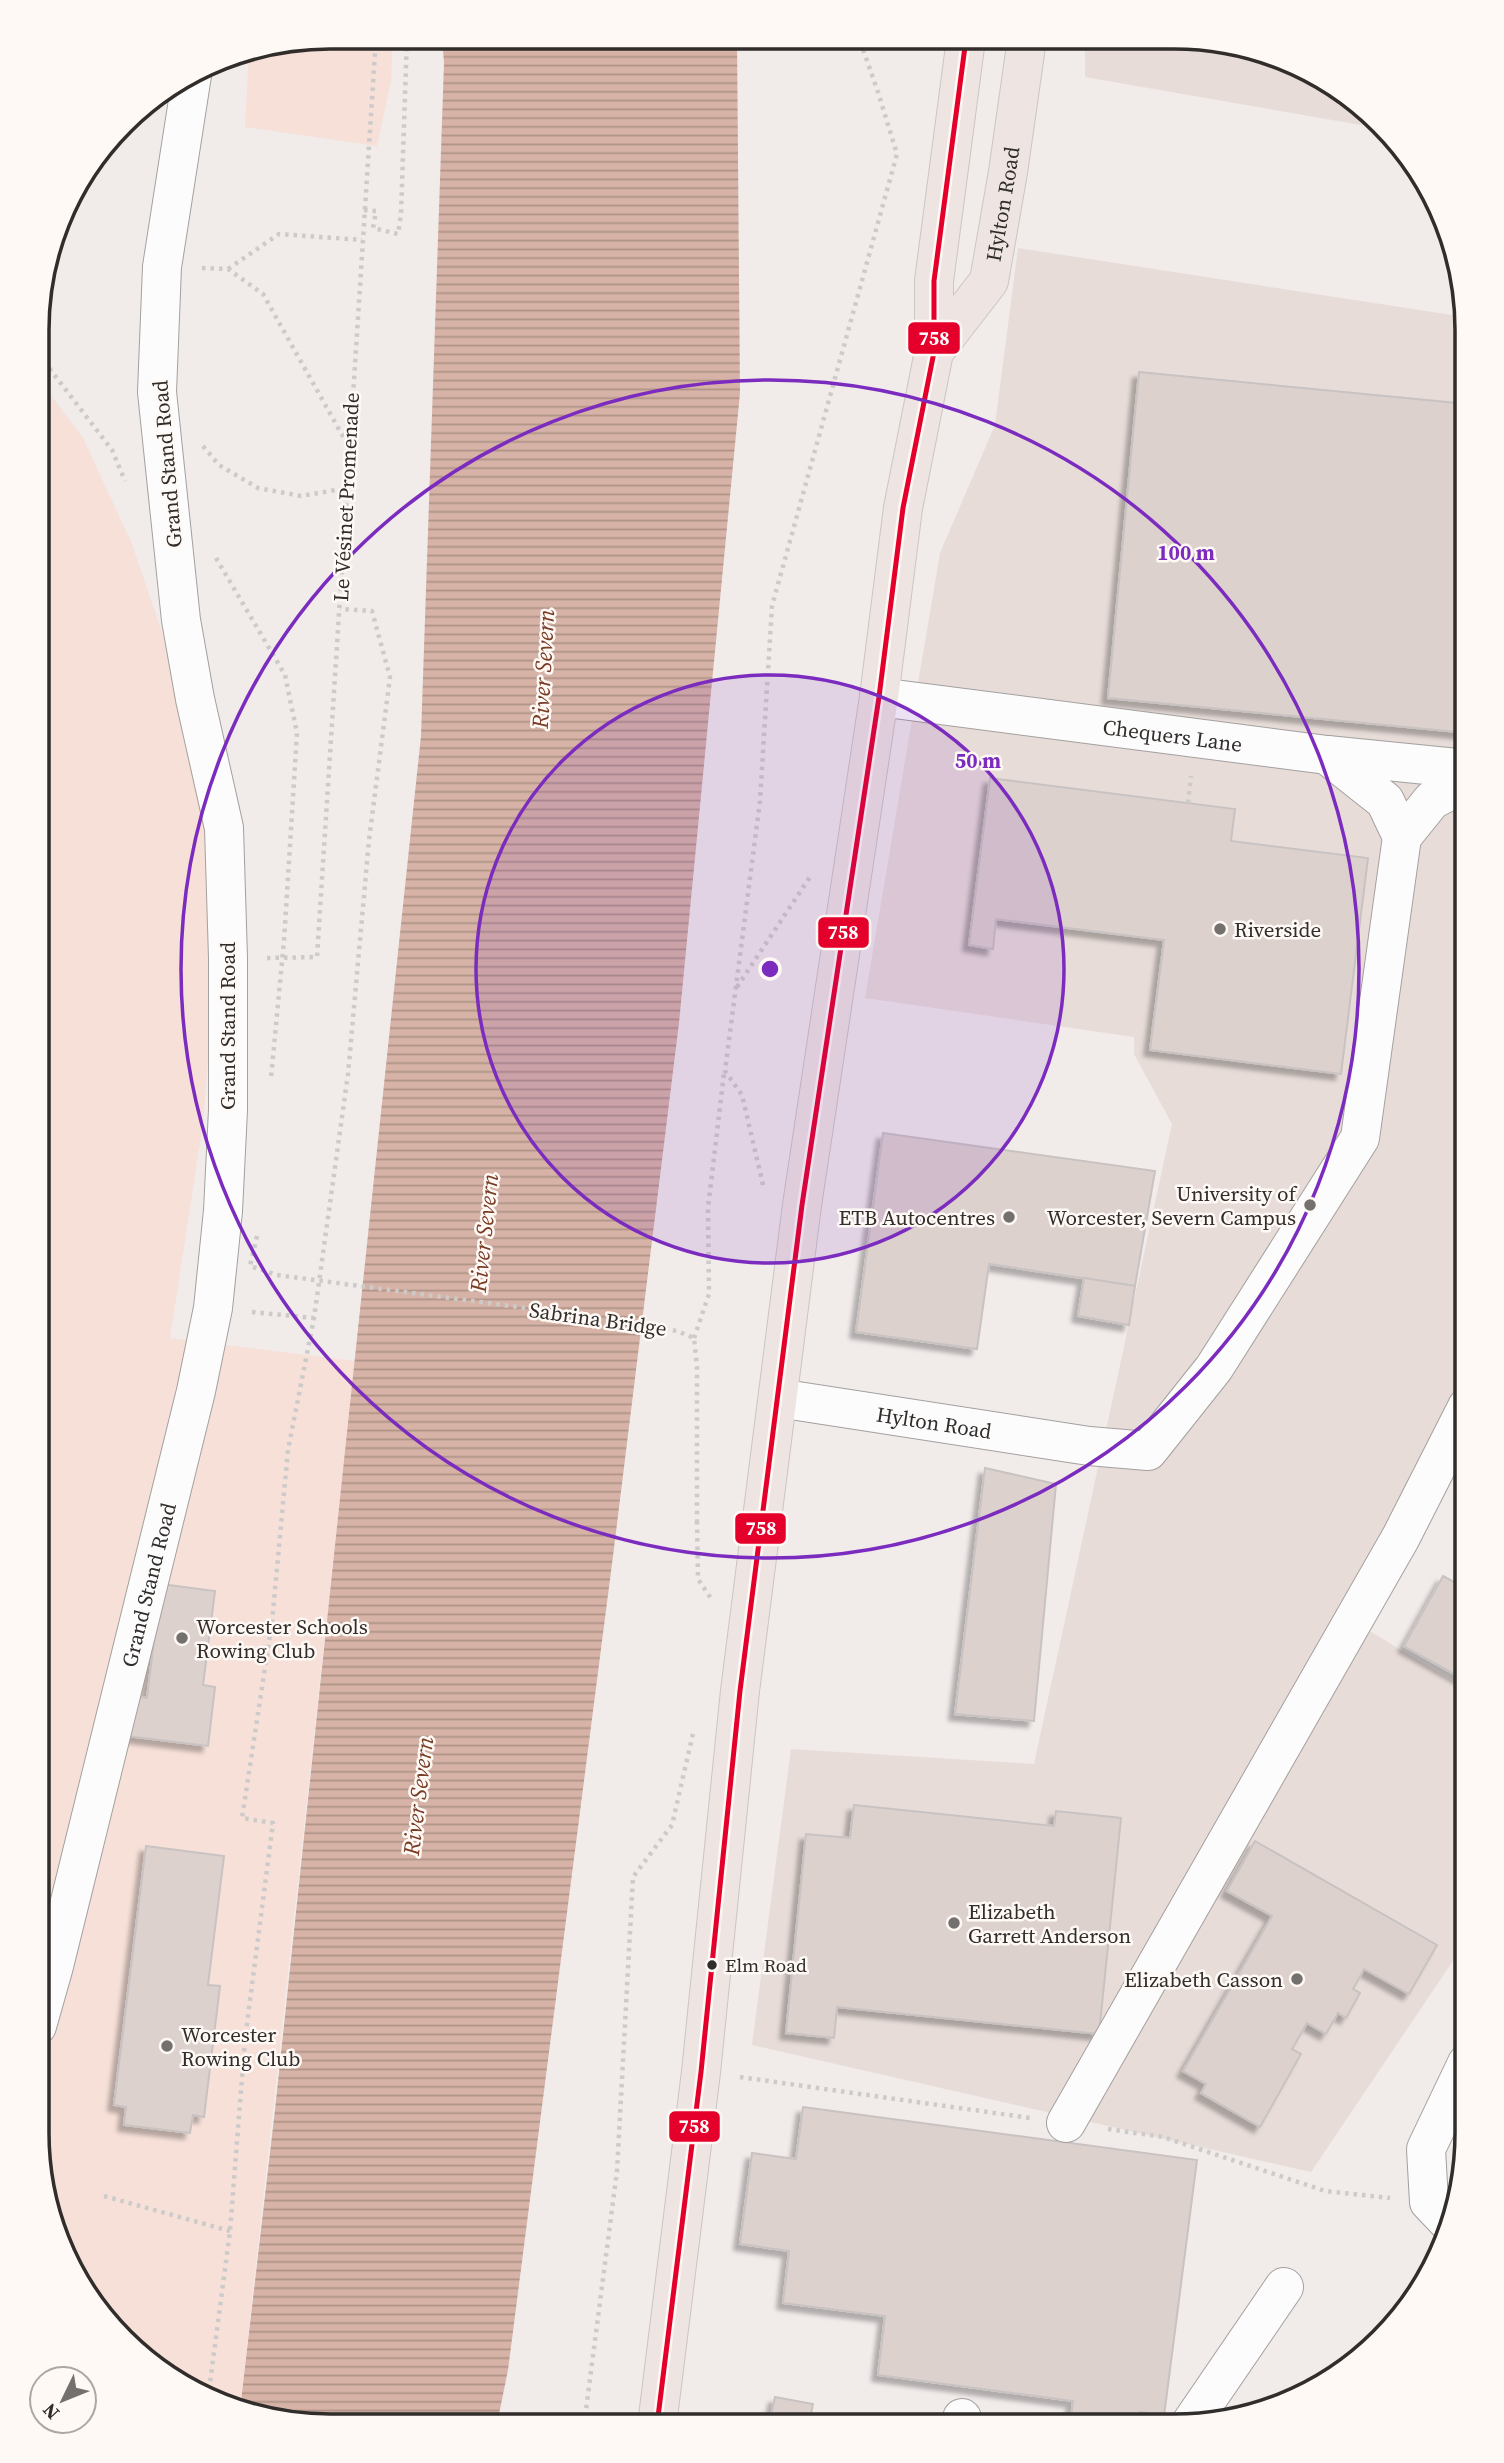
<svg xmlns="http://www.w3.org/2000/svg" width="1504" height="2463" font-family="'Source Serif 4',serif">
	<defs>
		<pattern id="water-rules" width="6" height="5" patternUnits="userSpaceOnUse" patternTransform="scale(1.75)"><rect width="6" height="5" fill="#d6b3a6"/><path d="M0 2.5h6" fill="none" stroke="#ae9287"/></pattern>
		<filter id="shadow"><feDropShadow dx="-6" dy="6" stdDeviation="2" flood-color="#0004"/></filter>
	</defs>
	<rect width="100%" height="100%" fill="#f1ebea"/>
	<g fill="#e7dcd8">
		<path d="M1085 39H1212L1286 59 1353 98 1384 129 1085 77Z"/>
		<path d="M1018 248 1465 317 1467 330V1434L1353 1621 1467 1690V1940L1311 2172 752 2045 791 1749 1034 1764 1172 1124 1134 1054V1037L865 998 940 553 995 425Z"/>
	</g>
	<g fill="#f6e0d8">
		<path d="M330 37H393L391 81 377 146 245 127 249 53Z"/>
		<path d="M39 379 83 438 132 544 195 729 221 900 203 1123 170 1338 355 1361 240 2410 218 2404 152 2366 97 2311 59 2245 37 2133Z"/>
	</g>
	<path fill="url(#water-rules)" d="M442 37 737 38 740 393 679 1023 613 1556 508 2370 497 2424H292L240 2410 275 2110 421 736 444 63Z"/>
	<g fill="#ddd1cd" stroke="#c8c3c2" stroke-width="2" filter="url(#shadow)">
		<path d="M1139 372 1467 404V733L1108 698Z"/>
		<path d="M990 778 1235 809 1231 841 1368 858 1341 1074 1150 1050 1164 940 996 919 993 949 969 945Z"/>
		<path d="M883 1133 1155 1171 1135 1286 989 1264 977 1349 856 1332Z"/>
		<path d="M1084 1278 1135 1286 1129 1325 1078 1316Z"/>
		<path d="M985 1468 1056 1484 1034 1721 955 1714Z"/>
		<path d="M1443 1576 1467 1589V1681L1404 1646Z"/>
		<path d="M161 1584 215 1591 203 1685 215 1687 208 1746 126 1736 132 1696 147 1698Z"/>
		<path d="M854 1805 1054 1826 1056 1811 1121 1818 1099 2034 837 2007 834 2038 786 2033 806 1834 850 1838Z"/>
		<path d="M1255 1841 1437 1945 1409 1994 1364 1969 1353 1989 1360 1993 1346 2018 1338 2013 1326 2034 1307 2023 1292 2049 1301 2054 1260 2127 1201 2093 1206 2084 1183 2071 1272 1916 1227 1891Z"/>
		<path d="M146 1846 224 1856 208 1985 220 1986 204 2117 193 2115 190 2133 124 2125 126 2107 114 2105Z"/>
		<path d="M803 2107 1197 2160 1164 2416 1140 2412 1138 2426H1070L1073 2401 878 2375 885 2316 783 2303 789 2251 740 2244 752 2153 796 2159Z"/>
		<path d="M775 2397 813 2404 809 2425H769Z"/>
	</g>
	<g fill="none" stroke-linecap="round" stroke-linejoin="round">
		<defs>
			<g id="minor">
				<path id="s1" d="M879 697 1327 755 1467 769"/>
				<path d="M1402 837 1432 800 1467 782"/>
				<path id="s2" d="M778 1398 1089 1446 1148 1451 1214 1368 1360 1138 1402 837 1385 801 1327 755"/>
				<path id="s3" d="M37 2026 54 1966 196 1391 213 1308 223 1211 228 1110V958L224 828 195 699 181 620 157 392 162 267 192 75"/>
				<path d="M1066 2123 1401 1537 1467 1407"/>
				<path d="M1450 2224 1429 2202 1426 2149 1467 2063"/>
				<path d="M1191 2423 1284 2287"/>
				<path d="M960 2426 962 2418"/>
			</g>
			<g id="major">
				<path id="s4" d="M934 352 989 281 1008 172 1027 39"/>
				<path d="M657 2425 701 2072 740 1691 802 1205 879 697 903 508 934 352V281L966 39"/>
			</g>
		</defs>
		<use href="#minor" stroke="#a3a09f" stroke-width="40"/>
		<use href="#major" stroke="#c9c6c5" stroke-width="40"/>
		<g stroke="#cdcbca" stroke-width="4.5" stroke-dasharray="3.5 5" stroke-linecap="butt">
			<path d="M364 210 376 211 373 228 398 234 401 214 407 37"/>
			<path d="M202 268 228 269 263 294 350 449"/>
			<path d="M228 269 279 234 362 240"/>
			<path d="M39 355 112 450 125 481"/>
			<path d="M203 446 219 465 258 488 301 496 347 488"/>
			<path d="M216 558 285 675 297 733 284 941 271 1078"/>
			<path d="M1188 803 1191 776"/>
			<path d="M267 958 317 957 376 37"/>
			<path d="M737 987 810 877"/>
			<path d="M763 1185 742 1095 725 1071 760 801 772 606 897 154 878 92 859 38"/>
			<path d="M252 1312 314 1318"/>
			<path d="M694 1338 709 1294 708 1208 724 1073"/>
			<path d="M697 1521 698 1579 712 1600"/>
			<path d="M740 2077 1030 2118"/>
			<path d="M1108 2129 1163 2137 1325 2191 1390 2198"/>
			<path d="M104 2196 230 2231"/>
			<path d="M208 2398 230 2231 245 2039 273 1823 242 1818 272 1622 288 1450 314 1318 348 1074 369 840 390 677 372 611 340 609"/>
			<path d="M584 2425 617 2171 633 1877 672 1825 694 1729"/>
		</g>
		<use href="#minor" stroke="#fdfcfc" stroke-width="38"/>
		<use href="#major" stroke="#eee4e1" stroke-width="38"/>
		<path stroke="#cdcbca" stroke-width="4.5" stroke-dasharray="3.5 5" stroke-linecap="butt" d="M257 1236 250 1266 277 1275 616 1320 677 1331 694 1338 697 1367V1521"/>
		<defs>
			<path id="bus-1" d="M657 2425 701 2072 740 1691 802 1205 879 697 903 508 934 352V281L966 39"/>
		</defs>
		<use href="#bus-1" stroke="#fff9f6" stroke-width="10"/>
		<use href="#bus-1" stroke="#e4002b" stroke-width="5"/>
	</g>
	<circle cx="770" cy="969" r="294" fill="#7b2cbf" fill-opacity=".12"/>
	<g fill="none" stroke="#7b2cbf" stroke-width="3.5">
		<circle cx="770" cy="969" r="294"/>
		<circle cx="770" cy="969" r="589"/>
	</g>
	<g fill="#74706e" stroke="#fff9f6" stroke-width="2.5">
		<circle cx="1220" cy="929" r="7"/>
		<circle cx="1310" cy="1205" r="7"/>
		<circle cx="1009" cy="1217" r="7"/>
		<circle cx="182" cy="1638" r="7"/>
		<circle cx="954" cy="1923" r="7"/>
		<circle cx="1297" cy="1979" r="7"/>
		<circle cx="167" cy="2046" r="7"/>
	</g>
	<circle fill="#302d2b" stroke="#fff9f6" stroke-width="2.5" cx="712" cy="1965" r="6"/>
	<g text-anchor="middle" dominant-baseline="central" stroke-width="5" stroke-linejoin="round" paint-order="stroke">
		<g font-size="19" fill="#302d2b" stroke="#fff9f6" text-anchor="start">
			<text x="725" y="1965">Elm Road</text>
		</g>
		<g font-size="21" fill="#302d2b" stroke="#fff9f6">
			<text stroke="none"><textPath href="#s4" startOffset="168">Hylton Road</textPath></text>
			<text transform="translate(167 464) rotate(-95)">Grand Stand Road</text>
			<text transform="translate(346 497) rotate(-87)">Le Vésinet Promenade</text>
			<text stroke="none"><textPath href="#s1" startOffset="296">Chequers Lane</textPath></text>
			<text transform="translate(227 1026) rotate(-90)">Grand Stand Road</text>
			<text transform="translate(598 1319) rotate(8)">Sabrina Bridge</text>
			<text stroke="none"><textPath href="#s2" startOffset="158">Hylton Road</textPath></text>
			<text stroke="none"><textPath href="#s3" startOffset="455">Grand Stand Road</textPath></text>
		</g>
		<g font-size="21" fill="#302d2b" stroke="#fff9f6" text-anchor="start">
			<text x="1234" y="929">Riverside</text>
			<text x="1296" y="1193" text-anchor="end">University of<tspan x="1296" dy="24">Worcester, Severn Campus</tspan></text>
			<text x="995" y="1217" text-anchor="end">ETB Autocentres</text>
			<text x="196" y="1626">Worcester Schools<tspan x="196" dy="24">Rowing Club</tspan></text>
			<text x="968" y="1911">Elizabeth<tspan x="968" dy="24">Garrett Anderson</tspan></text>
			<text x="1283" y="1979" text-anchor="end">Elizabeth Casson</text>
			<text x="181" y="2034">Worcester<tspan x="181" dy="24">Rowing Club</tspan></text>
		</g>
		<g font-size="23" font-style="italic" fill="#783b23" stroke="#fff9f6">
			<text transform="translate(543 669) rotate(-87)">River Severn</text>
			<text transform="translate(484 1233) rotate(-84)">River Severn</text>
			<text transform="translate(418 1796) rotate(-83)">River Severn</text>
		</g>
	</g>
	<path d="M0 0H1504V2463H0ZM330 49H1174A281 281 0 0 1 1455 330V2133A281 281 0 0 1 1174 2414H330A281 281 0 0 1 49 2133V330A281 281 0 0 1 330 49Z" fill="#fff9f6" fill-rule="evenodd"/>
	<path fill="none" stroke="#302d2b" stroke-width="3.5" d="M330 49H1174A281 281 0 0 1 1455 330V2133A281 281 0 0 1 1174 2414H330A281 281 0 0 1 49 2133V330A281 281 0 0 1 330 49Z"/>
	<circle cx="770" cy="969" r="10" fill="#7b2cbf" stroke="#fff9f6" stroke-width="3.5"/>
	<g font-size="21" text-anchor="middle" font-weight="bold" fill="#7b2cbf" stroke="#fff9f6" stroke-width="5" stroke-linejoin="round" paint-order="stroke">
		<text x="1186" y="560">100 m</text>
		<text x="978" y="768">50 m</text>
	</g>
	<g stroke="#fff9f6" stroke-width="2.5">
		<rect x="907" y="321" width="54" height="34" rx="7" fill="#e4002b"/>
		<rect x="817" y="916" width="53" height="33" rx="7" fill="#e4002b"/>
		<rect x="734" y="1512" width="53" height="33" rx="7" fill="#e4002b"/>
		<rect x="668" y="2110" width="53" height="33" rx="7" fill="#e4002b"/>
	</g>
	<g font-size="19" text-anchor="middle" font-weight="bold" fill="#fff">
		<text x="934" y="345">758</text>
		<text x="843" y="939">758</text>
		<text x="761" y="1535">758</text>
		<text x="694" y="2133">758</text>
	</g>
	<g transform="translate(63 2400) rotate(227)"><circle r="33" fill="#fff9f6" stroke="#aca7a5" stroke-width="2"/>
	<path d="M0-5L12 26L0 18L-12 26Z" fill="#74706e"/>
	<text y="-10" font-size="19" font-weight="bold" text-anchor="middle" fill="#302d2b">N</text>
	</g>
</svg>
